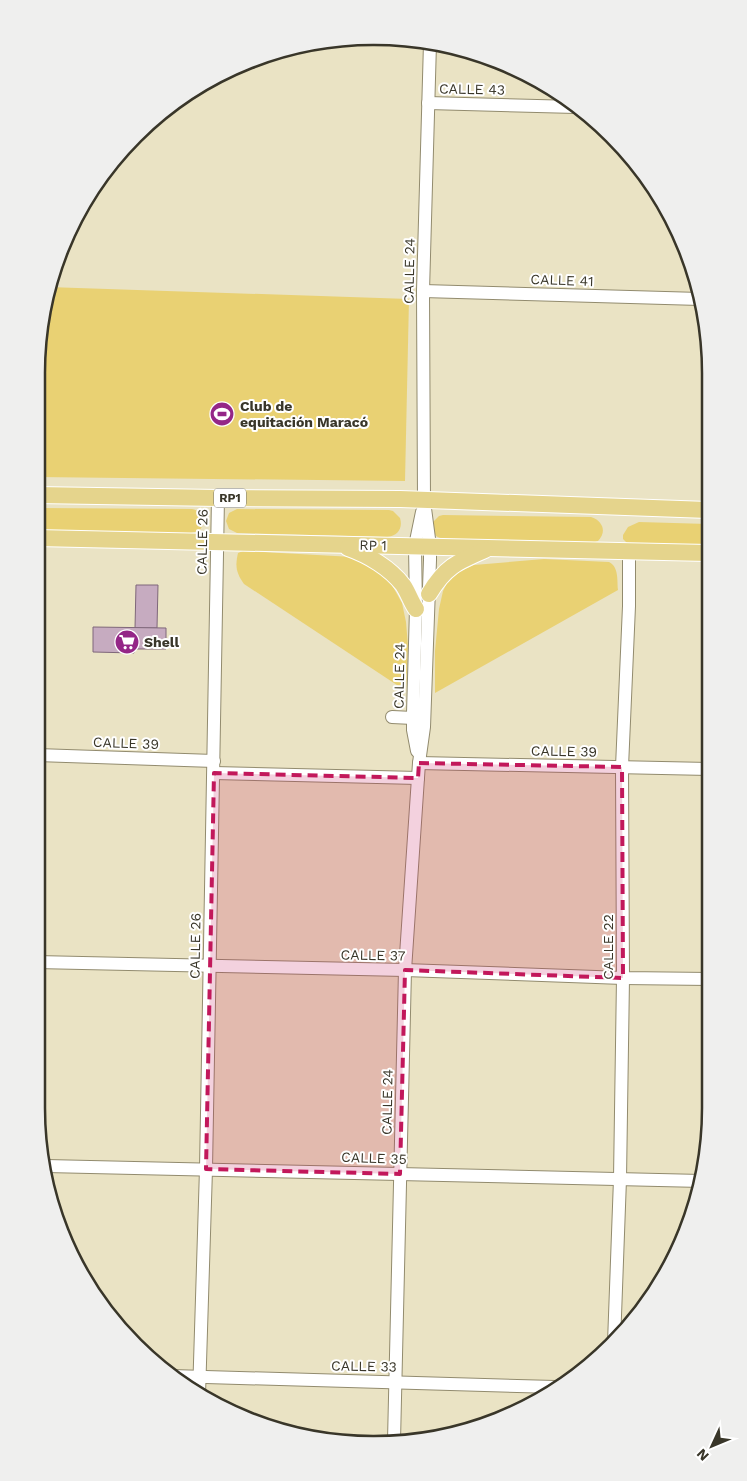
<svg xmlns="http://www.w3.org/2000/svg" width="747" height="1481" font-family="'Work Sans',sans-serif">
	<rect width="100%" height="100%" fill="#eae3c4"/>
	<g fill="#e9d173">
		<path d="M48 287 409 299 405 481 37 477V352Z"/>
		<path d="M37 508 192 509C204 511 207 522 199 531L191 533 37 532Z"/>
		<path d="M237 509 389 510 393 511 400 518C403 528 398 536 387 537L237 533 229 529 226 521 229 513Z"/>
		<path d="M443 515 591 517C603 521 607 532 598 541L589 544 443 539C434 537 433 532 433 522L439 516Z"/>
		<path d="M639 522 708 524V546L629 545 623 539V535L628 527Z"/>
		<path d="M243 551 353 557 375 569 392 585 402 603 406 622 408 646 406 691 244 584C236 573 235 566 238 553Z"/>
		<path d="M544 559 609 562C619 567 617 580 618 590L435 693V651L439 609 443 591 447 583 460 571 474 565Z"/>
	</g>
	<g fill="#c6abc0" stroke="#7f677a">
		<path d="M136 585H158L157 628H135Z"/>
		<path d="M93 627 166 628V649H134V653L93 652Z"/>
	</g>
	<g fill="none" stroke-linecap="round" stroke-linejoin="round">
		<defs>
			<g id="minor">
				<path d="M428 103 576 107"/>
				<path d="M423 291 700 299"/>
				<path d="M392 717 413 718"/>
				<path d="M417 751 413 730V713L416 609 415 546 422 512"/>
				<path d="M37 755 214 761"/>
				<path d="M419 763 709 769"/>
				<path d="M214 773 418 778"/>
				<path d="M36 962 405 970 623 978 710 979"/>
				<path d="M46 1166 702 1181"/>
				<path d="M614 1343 620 1179 623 978 622 767 629 606V551"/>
				<path d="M172 1376 555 1387"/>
				<path d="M199 1395 206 1169 218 498"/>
				<path d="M394 1441 405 970 419 763 424 727 430 560V546L424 501 423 291 430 43"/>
			</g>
			<g id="major">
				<path d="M37 495 218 498 400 499 708 510"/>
				<path d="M37 538 708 553"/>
				<path d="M348 548C368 555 390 568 403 585 408 592 411 602 416 609"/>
				<path d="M429 594C445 567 457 562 485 550"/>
			</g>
		</defs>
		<use href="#minor" stroke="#928b6e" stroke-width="14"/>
		<use href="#major" stroke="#fff" stroke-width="18"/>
		<use href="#minor" stroke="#fff" stroke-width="12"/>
		<use href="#major" stroke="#e5d48c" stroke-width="16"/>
	</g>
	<path fill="#c2185b" fill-opacity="0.2" stroke="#c2185b" stroke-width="4" stroke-dasharray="10 6" stroke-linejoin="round" d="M419 763 622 767 623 978 405 970 400 1174 206 1169 214 773 418 778Z"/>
	<defs>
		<symbol id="stadium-disc" viewBox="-11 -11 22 22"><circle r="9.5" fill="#942687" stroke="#fff"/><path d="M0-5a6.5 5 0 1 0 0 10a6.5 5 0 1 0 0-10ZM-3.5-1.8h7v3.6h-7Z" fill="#fff"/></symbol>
		<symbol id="supermarket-disc" viewBox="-11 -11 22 22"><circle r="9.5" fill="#942687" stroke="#fff"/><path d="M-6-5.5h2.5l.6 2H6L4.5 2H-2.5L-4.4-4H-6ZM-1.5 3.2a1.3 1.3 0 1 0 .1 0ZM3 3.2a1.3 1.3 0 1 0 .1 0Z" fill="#fff"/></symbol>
	</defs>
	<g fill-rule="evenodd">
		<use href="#stadium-disc" x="208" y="400" width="28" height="28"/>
		<use href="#supermarket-disc" x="113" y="628" width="28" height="28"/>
	</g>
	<g text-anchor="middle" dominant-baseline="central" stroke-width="4" stroke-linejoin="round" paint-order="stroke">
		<rect fill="#fff" stroke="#747269" stroke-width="1" x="214" y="488.5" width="32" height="19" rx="4"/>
		<g font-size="12" font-weight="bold" fill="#393629">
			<text x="230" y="498">RP1</text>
		</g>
		<g font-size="14" fill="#393629" stroke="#fff">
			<text transform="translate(472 89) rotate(1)">CALLE 43</text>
			<text transform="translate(409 271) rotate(-89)">CALLE 24</text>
			<text transform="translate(562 280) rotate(2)">CALLE 41</text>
			<text transform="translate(202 542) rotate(-89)">CALLE 26</text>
			<text transform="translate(373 545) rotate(1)">RP 1</text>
			<text transform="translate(399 676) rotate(-89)">CALLE 24</text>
			<text transform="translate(126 743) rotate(2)">CALLE 39</text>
			<text transform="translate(564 751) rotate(1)">CALLE 39</text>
			<text transform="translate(195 946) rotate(-89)">CALLE 26</text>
			<text transform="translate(608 947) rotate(-90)">CALLE 22</text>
			<text transform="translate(373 955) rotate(1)">CALLE 37</text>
			<text transform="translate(387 1102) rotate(-89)">CALLE 24</text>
			<text transform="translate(374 1158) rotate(2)">CALLE 35</text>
			<text transform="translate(364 1366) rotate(1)">CALLE 33</text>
		</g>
		<g font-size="14" font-weight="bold" fill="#393629" stroke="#fff" text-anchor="start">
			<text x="240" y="406">Club de<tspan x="240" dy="16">equitación Maracó</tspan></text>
			<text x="144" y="642">Shell</text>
		</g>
	</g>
	<path d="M0 0H747V1481H0ZM373 45H374A328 328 0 0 1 702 373V1108A328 328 0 0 1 374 1436H373A328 328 0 0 1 45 1108V373A328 328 0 0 1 373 45Z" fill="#efefee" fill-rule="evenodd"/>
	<path fill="none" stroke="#393629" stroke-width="2.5" d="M373 45H374A328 328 0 0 1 702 373V1108A328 328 0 0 1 374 1436H373A328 328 0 0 1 45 1108V373A328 328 0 0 1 373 45Z"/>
	<g transform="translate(712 1446) rotate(226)" stroke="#ffffff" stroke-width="4" paint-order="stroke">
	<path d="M0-4L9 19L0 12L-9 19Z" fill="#393629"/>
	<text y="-8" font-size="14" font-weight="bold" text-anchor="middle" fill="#393629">N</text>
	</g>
</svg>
